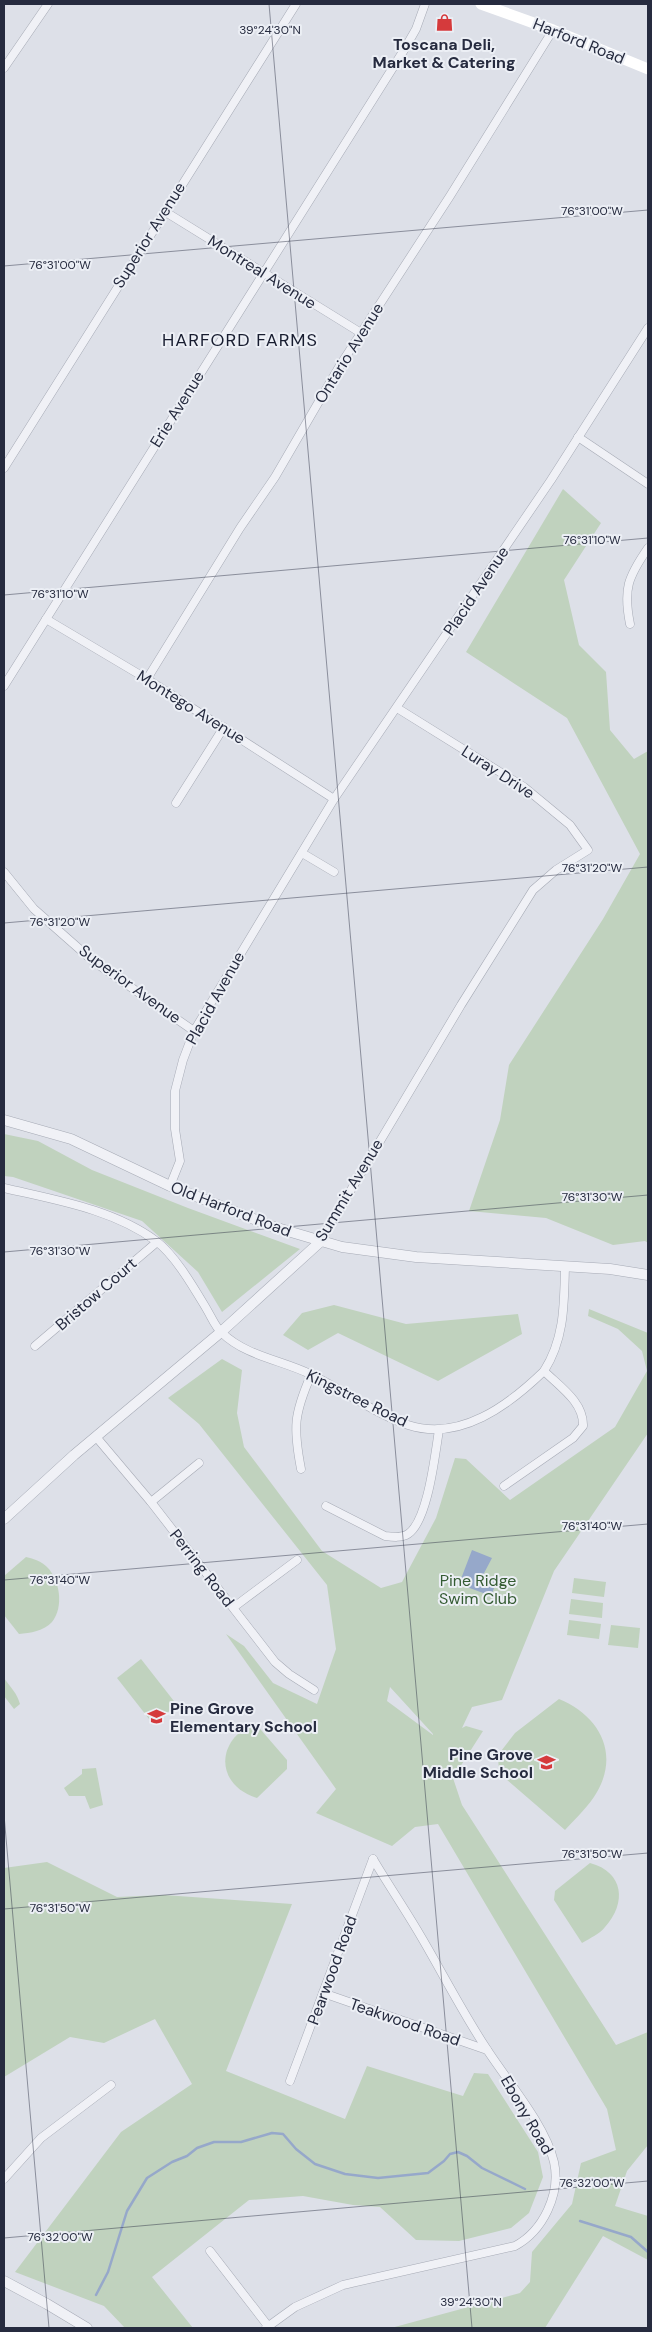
<svg xmlns="http://www.w3.org/2000/svg" width="652" height="2332" font-family="'DM Sans',sans-serif">
	<rect width="100%" height="100%" fill="#dde0e8"/>
	<g fill="#c0d2be" fill-rule="evenodd">
		<path d="M563 489 601 523 564 580 579 645 606 672 610 730 634 759 648 751V1243L645 1241 613 1245 546 1218 469 1211 500 1120 509 1065 603 919 640 854 567 718 466 652Z"/>
		<path d="M4 1134 38 1141 92 1170 188 1208 300 1249 222 1312 198 1272 142 1221 13 1177 4 1176Z"/>
		<path d="M334 1305 406 1324 518 1314 522 1334 438 1381 338 1333 308 1350 283 1335 302 1313Z"/>
		<path d="M589 1309 648 1333V1433L554 1571 502 1700 472 1707 462 1728 466 1726 483 1731 453 1778 462 1805 616 2045 648 2032V2145L627 2171 615 2206 648 2216V2260L603 2236 545 2328H391L520 2293 530 2282 532 2252 572 2204 581 2163 616 2150 607 2109 438 1824 415 1827 392 1846 316 1813 336 1789 226 1634 244 1646 273 1683 317 1704 336 1649 327 1585 199 1424 168 1398 222 1359 242 1370 237 1413 244 1447 322 1551 381 1588 402 1582 436 1518 455 1458 466 1459 510 1500 615 1427 647 1371 642 1351 618 1329 588 1316ZM390 1687 433 1734V1735L387 1701Z"/>
		<path d="M26 1557C34 1559 41 1561 47 1567 60 1580 64 1607 52 1622 44 1631 30 1633 19 1634L4 1615V1576Z"/>
		<path d="M574 1578 606 1582 604 1597 572 1593Z"/>
		<path d="M571 1599 603 1603 602 1618 569 1614Z"/>
		<path d="M569 1620 601 1624 599 1639 567 1635Z"/>
		<path d="M611 1625 640 1628 638 1648 608 1645Z"/>
		<path d="M141 1659 177 1705 153 1724 117 1678Z"/>
		<path d="M4 1678C11 1688 17 1693 20 1704L14 1709 4 1696Z"/>
		<path d="M559 1699C598 1715 620 1752 597 1792 589 1806 576 1818 565 1830L499 1773 498 1755 515 1733Z"/>
		<path d="M255 1723 287 1760V1769L257 1798C215 1785 215 1740 255 1723Z"/>
		<path d="M96 1768 103 1805 90 1809 85 1796H69L64 1788 82 1774V1769Z"/>
		<path d="M47 1862 117 1897 164 1895 292 1904 226 2071 345 2119 367 2066 463 2096 474 2073 488 2074 538 2152 543 2177 529 2213 511 2228 459 2241 416 2240 380 2207 353 2205 303 2196 249 2200 152 2277 193 2328H125L104 2306 15 2272 121 2132 192 2084 155 2019 104 2043 70 2037 4 2077V1868Z"/>
		<path d="M590 1863C624 1872 627 1903 605 1927 600 1934 590 1938 582 1943L554 1900 555 1891Z"/>
	</g>
	<path fill="#96a8ca" d="M472 1550 492 1558 482 1577 496 1583 491 1596 459 1584Z"/>
	<g fill="none" stroke-linecap="round" stroke-linejoin="round">
		<g stroke="#96a8ca" stroke-width="2.5">
			<path d="M580 2221 631 2237 648 2252"/>
			<path d="M96 2295 108 2272 127 2211 147 2178 172 2162 187 2156 197 2148 214 2142H241L272 2133 283 2134 296 2149 315 2164 345 2174 378 2178 428 2173 444 2161 450 2154 458 2152 467 2156 482 2168 525 2189"/>
		</g>
		<defs>
			<g id="minor">
				<path d="M4 68 48 4"/>
				<path d="M164 211 361 333"/>
				<path d="M578 437 648 484"/>
				<path d="M4 468 296 4"/>
				<path d="M46 619 147 679 334 799"/>
				<path d="M630 624C623 589 628 577 648 548"/>
				<path d="M147 679 240 528 275 477 339 367 450 196 553 30"/>
				<path d="M4 686 404 50 416 29 425 4"/>
				<path d="M176 803 224 727"/>
				<path d="M302 853 334 872"/>
				<path d="M4 872 34 909 93 961 194 1031"/>
				<path d="M170 1186 180 1161 175 1129V1091L183 1060 194 1031 334 799 551 480 648 328"/>
				<path d="M4 1188C55 1200 113 1209 156 1241 175 1255 194 1288 206 1308 211 1316 215 1327 222 1333 246 1356 281 1360 310 1374 342 1389 375 1414 408 1425 460 1442 509 1405 544 1371"/>
				<path d="M320 1242 461 1005 533 890 556 870 588 850 570 825 524 787 397 708"/>
				<path d="M35 1346 157 1242"/>
				<path d="M97 1438 151 1502 275 1662 289 1674 314 1690"/>
				<path d="M301 1469C293 1427 294 1414 311 1375"/>
				<path d="M504 1486 573 1438 583 1426C584 1402 559 1386 544 1371 565 1338 564 1303 565 1266"/>
				<path d="M151 1502 199 1463"/>
				<path d="M326 1506 385 1536C393 1537 402 1538 408 1534 428 1521 435 1454 439 1430"/>
				<path d="M234 1607 297 1560"/>
				<path d="M323 1993 487 2050"/>
				<path d="M290 2081 373 1859"/>
				<path d="M4 2179 41 2138 111 2085"/>
				<path d="M210 2251 268 2326"/>
				<path d="M266 2328 295 2307 343 2285 515 2246C543 2231 561 2194 554 2162 545 2124 507 2081 486 2048 463 2013 444 1976 423 1940 407 1912 389 1886 373 1859"/>
			</g>
			<g id="tertiary">
				<path d="M4 1120 71 1139 170 1186 274 1227 342 1247 416 1257 610 1269 648 1275"/>
				<path d="M4 1519 74 1455 221 1332 320 1242"/>
				<path d="M4 2281 47 2304 87 2328"/>
			</g>
		</defs>
		<use href="#minor" stroke="#a6aab5" stroke-width="9"/>
		<use href="#tertiary" stroke="#a6aab5" stroke-width="11"/>
		<use href="#minor" stroke="#f0f1f6" stroke-width="8"/>
		<use href="#tertiary" stroke="#f0f1f6" stroke-width="10"/>
		<path stroke="#fff" stroke-width="11" d="M481 4 553 30 648 69"/>
	</g>
	<path fill="none" stroke="#262b3f" stroke-width="1" stroke-opacity="0.45" d="M269 4 472 2328M4 266 648 210M4 595 648 538M4 923 648 867M4 1252 648 1195M4 1580 648 1524M4 1815 49 2328M4 1909 648 1853M4 2238 648 2181"/>
	<defs>
		<symbol id="shop-bare" viewBox="-9 -9 18 18"><path d="M-5-2.5h2.3a2.7 3.5 0 0 1 5.4 0H5L5.5 6h-11ZM-1.5-2.5h3a1.5 2.3 0 0 0-3 0Z" fill="#d53a3c" stroke="#eceff5" stroke-width="2.5" paint-order="stroke"/></symbol>
		<symbol id="school-bare" viewBox="-9 -9 18 18"><path d="M0-5L7-2L0 1L-7-2ZM-4 1L0 2.5L4 1V4Q0 6-4 4Z" fill="#d53a3c" stroke="#eceff5" stroke-width="2.5" paint-order="stroke"/></symbol>
	</defs>
	<g fill-rule="evenodd">
		<use href="#shop-bare" x="432" y="10" width="25" height="25"/>
		<use href="#school-bare" x="144" y="1704" width="25" height="25"/>
		<use href="#school-bare" x="534" y="1750" width="25" height="25"/>
	</g>
	<g text-anchor="middle" dominant-baseline="central" stroke-width="4" stroke-linejoin="round" paint-order="stroke">
		<g font-size="16" fill="#262b3f" stroke="#eceff5">
			<text transform="translate(579 41) rotate(22)">Harford Road</text>
			<text transform="translate(149 235) rotate(-58)">Superior Avenue</text>
			<text transform="translate(262 272) rotate(32)">Montreal Avenue</text>
			<text transform="translate(349 353) rotate(-58)">Ontario Avenue</text>
			<text transform="translate(177 409) rotate(-58)">Erie Avenue</text>
			<text transform="translate(476 591) rotate(-56)">Placid Avenue</text>
			<text transform="translate(191 707) rotate(32)">Montego Avenue</text>
			<text transform="translate(498 772) rotate(33)">Luray Drive</text>
			<text transform="translate(130 984) rotate(36)">Superior Avenue</text>
			<text transform="translate(215 998) rotate(-61)">Placid Avenue</text>
			<text transform="translate(349 1190) rotate(-59)">Summit Avenue</text>
			<text transform="translate(231 1209) rotate(21)">Old Harford Road</text>
			<text transform="translate(96 1294) rotate(-41)">Bristow Court</text>
			<text transform="translate(357 1398) rotate(26)">Kingstree Road</text>
			<text transform="translate(202 1568) rotate(52)">Perring Road</text>
			<text transform="translate(332 1970) rotate(-70)">Pearwood Road</text>
			<text transform="translate(405 2022) rotate(19)">Teakwood Road</text>
			<text transform="translate(527 2115) rotate(60)">Ebony Road</text>
		</g>
		<g font-size="16" font-weight="bold" fill="#262b3f" stroke="#eceff5">
			<text x="444" y="44">Toscana Deli,<tspan x="444" dy="18">Market &amp; Catering</tspan></text>
			<text x="170" y="1708" text-anchor="start">Pine Grove<tspan x="170" dy="18">Elementary School</tspan></text>
			<text x="533" y="1754" text-anchor="end">Pine Grove<tspan x="533" dy="18">Middle School</tspan></text>
		</g>
		<g font-size="16" fill="#345b32" stroke="#eceff5">
			<text x="478" y="1580">Pine Ridge<tspan x="478" dy="18">Swim Club</tspan></text>
		</g>
		<g font-size="18" letter-spacing="1" fill="#181d30" stroke="#eceff5">
			<text x="240" y="340">HARFORD FARMS</text>
		</g>
	</g>
	<g font-size="12" text-anchor="middle" fill="#262b3f" stroke="#eceff5" stroke-width="4" stroke-linejoin="round" paint-order="stroke">
		<text x="270" y="34">39°24'30"N</text>
		<text x="592" y="215">76°31'00"W</text>
		<text x="60" y="269">76°31'00"W</text>
		<text x="592" y="544">76°31'10"W</text>
		<text x="60" y="598">76°31'10"W</text>
		<text x="592" y="872">76°31'20"W</text>
		<text x="60" y="926">76°31'20"W</text>
		<text x="592" y="1201">76°31'30"W</text>
		<text x="60" y="1255">76°31'30"W</text>
		<text x="592" y="1530">76°31'40"W</text>
		<text x="60" y="1584">76°31'40"W</text>
		<text x="592" y="1858">76°31'50"W</text>
		<text x="60" y="1912">76°31'50"W</text>
		<text x="592" y="2187">76°32'00"W</text>
		<text x="60" y="2241">76°32'00"W</text>
		<text x="471" y="2306">39°24'30"N</text>
	</g>
	<rect width="652" height="2332" fill="none" stroke="#262b3f" stroke-width="10"/>
</svg>
